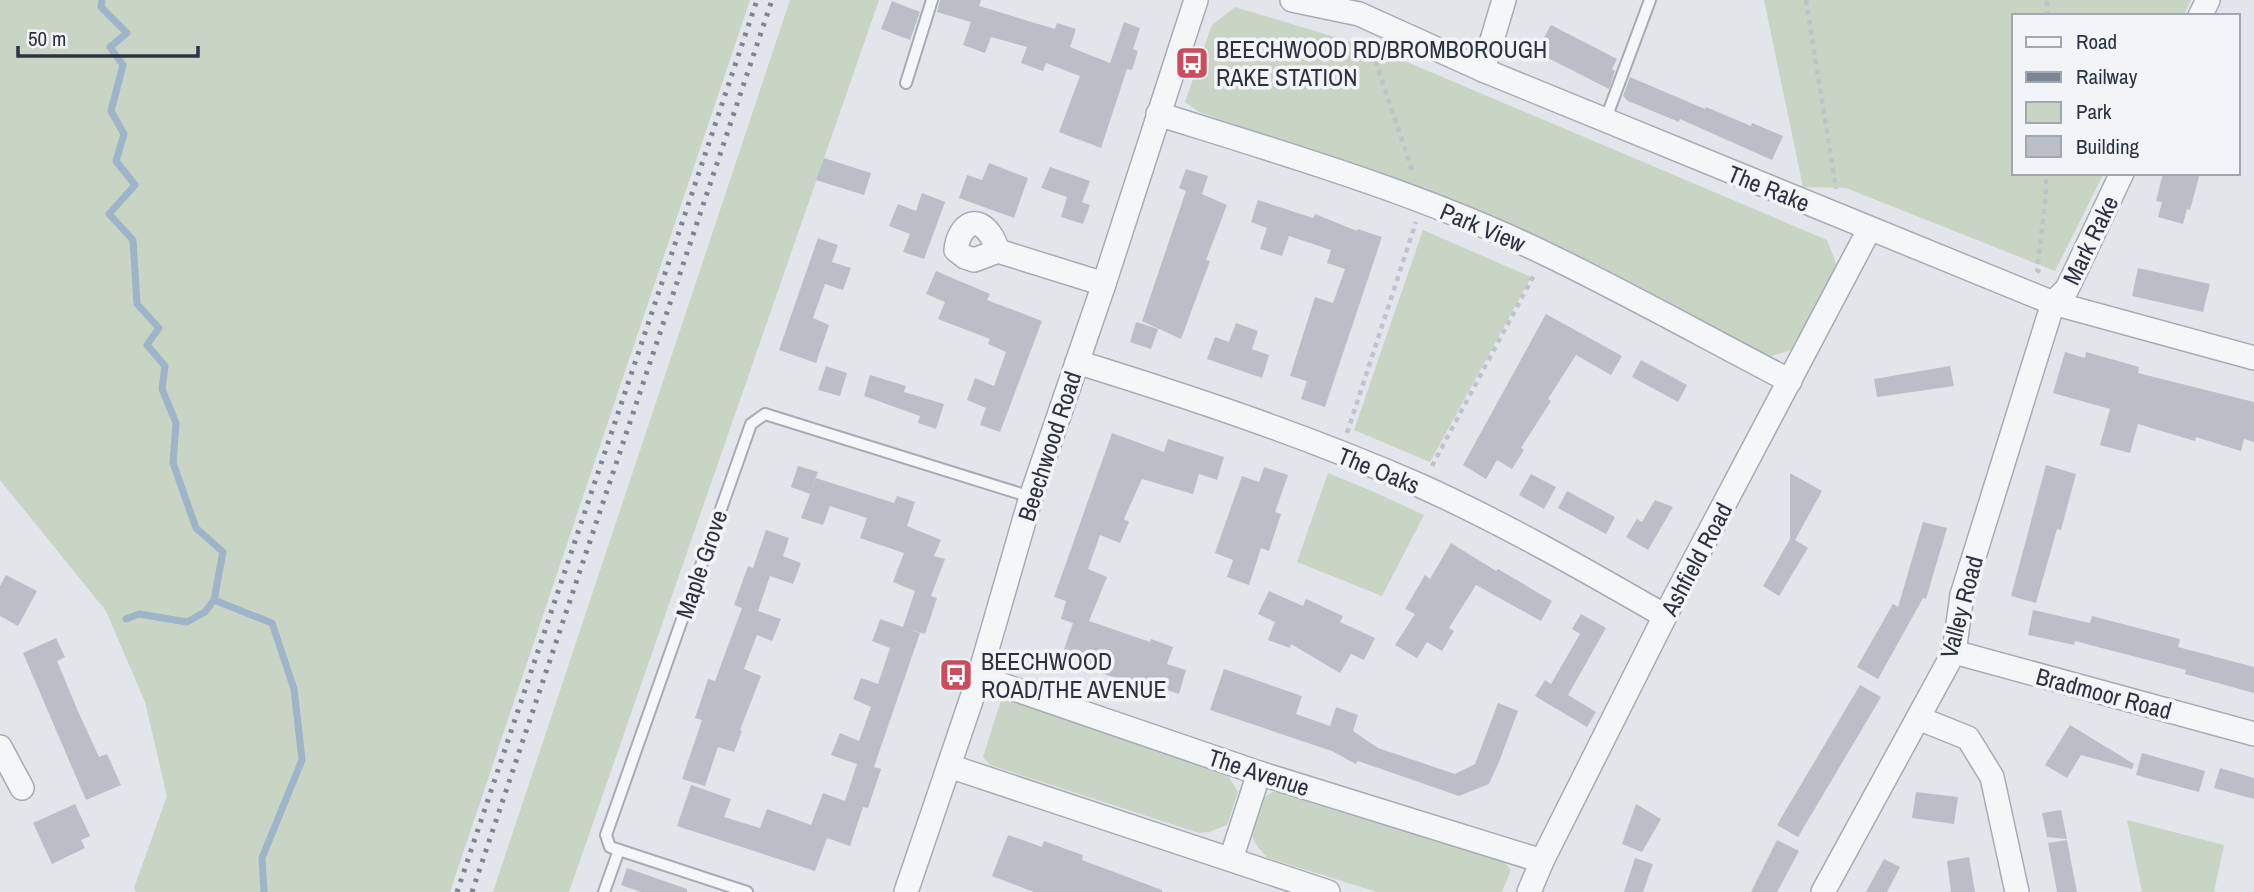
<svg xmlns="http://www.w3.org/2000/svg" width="2254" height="892" font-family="'Archivo Narrow',sans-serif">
	<rect width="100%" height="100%" fill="#e2e5ea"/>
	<g fill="#c8d4c4">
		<path d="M0 0H750L450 892H136L134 888 167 796 145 702 106 611 0 480Z"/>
		<path d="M790 0H879L569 892H493Z"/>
		<path d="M1764 0H2191L2183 16H2014V173H2104L2055 271 1846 188 1803 187Z"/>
		<path d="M1235 7 1381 51 1827 240 1837 266 1791 350 1769 357 1535 235 1403 182 1199 112 1185 102 1212 25Z"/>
		<path d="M1423 230 1531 277 1430 462 1354 430Z"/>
		<path d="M1328 473 1374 492 1424 515 1382 596 1297 562Z"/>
		<path d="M1011 696 1224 769 1238 792 1227 825 1209 832 1199 833 990 765 983 757 1002 697Z"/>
		<path d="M1287 790 1504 862 1511 870 1502 892H1377L1268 858C1244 835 1252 829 1260 800L1273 792Z"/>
		<path d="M2127 820 2224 845 2214 892H2142Z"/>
	</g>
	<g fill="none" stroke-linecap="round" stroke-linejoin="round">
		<g stroke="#9fb3c9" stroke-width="7">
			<path d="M102 0 101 7 127 33 110 47 123 65 111 111 124 134 116 161 135 185 109 214 133 240 137 304 159 328 147 345 165 366 162 389 176 423 173 463 196 528 223 552 214 600 272 623 294 689 302 760 262 858 264 892"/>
			<path d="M126 619 139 614 187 622 205 612 214 600"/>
		</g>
	</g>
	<g fill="#babfc7">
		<path d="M940 0H981L979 6 1055 29 1057 23 1076 29 1070 47 1110 63 1124 22 1140 28 1133 49 1138 51 1132 70 1127 69 1101 148 1059 132 1080 76 1046 63 1043 71 1021 63 1027 47 991 37 985 53 963 45 971 22 937 12Z"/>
		<path d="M892 1 920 12 910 40 881 29Z"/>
		<path d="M1551 25 1617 59 1612 69 1615 71 1609 89 1544 56 1550 45 1542 41Z"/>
		<path d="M1630 77 1705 109 1706 107 1751 126 1752 123 1783 136 1772 160 1680 119 1679 122 1628 101 1623 96Z"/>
		<path d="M824 158 871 173 864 195 816 180Z"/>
		<path d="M989 163 1028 178 1014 218 959 198 967 175 982 180Z"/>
		<path d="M1050 167 1090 181 1082 202 1090 205 1083 224 1061 217 1067 197 1041 188Z"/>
		<path d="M1186 169 1208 176 1202 194 1227 205 1206 260 1210 261 1181 339 1142 321 1186 191 1179 188Z"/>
		<path d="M2163 173H2200L2190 210 2187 209 2183 224 2158 217 2162 202 2156 201Z"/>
		<path d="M922 193 945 202 924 259 903 252 910 234 889 226 898 204 916 211Z"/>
		<path d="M1258 200 1313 218 1315 214 1357 231 1358 229 1382 237 1325 407 1301 399 1307 381 1290 376 1315 297 1333 303 1345 269 1327 263 1331 250 1289 236 1282 256 1260 249 1267 228 1251 222Z"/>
		<path d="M818 238 838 245 832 262 851 268 843 290 825 284 813 318 829 325 816 363 779 350Z"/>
		<path d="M2138 268 2210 284 2203 312 2132 296Z"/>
		<path d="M936 271 990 294 987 300 1042 321 1000 432 980 425 986 408 967 400 975 378 994 386 1006 352 988 344 990 339 938 319 945 302 926 294Z"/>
		<path d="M1546 314 1622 356 1611 375 1576 355 1548 399 1551 401 1521 448 1524 450 1512 469 1497 460 1486 479 1463 465Z"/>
		<path d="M1136 322 1158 329 1151 349 1130 342Z"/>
		<path d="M1236 323 1258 331 1252 349 1269 355 1262 378 1207 359 1215 337 1229 342Z"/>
		<path d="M2065 352 2085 358 2086 352 2139 367 2138 373 2254 402V442L2244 439 2241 451 2196 437 2195 441 2138 424 2130 453 2100 445 2110 409 2053 393Z"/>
		<path d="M1641 360 1687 385 1678 402 1632 377Z"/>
		<path d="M826 366 847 373 840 396 818 390Z"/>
		<path d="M1950 366 1954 386 1877 397 1874 379Z"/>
		<path d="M870 375 906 386 904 392 944 404 936 429 918 423 920 416 864 396Z"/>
		<path d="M1112 433 1164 452 1168 439 1224 457 1217 480 1199 474 1193 494 1142 479 1124 519 1129 522 1120 543 1100 535 1088 569 1107 577 1089 621 1150 642 1151 639 1173 647 1167 664 1186 670 1179 694 1142 682 1141 686 1098 672 1100 667 1062 655 1073 623 1061 619 1066 601 1054 597Z"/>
		<path d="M2046 465 2076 474 2061 530 2057 529 2036 603 2011 596Z"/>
		<path d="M798 466 818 472 810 494 791 487Z"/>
		<path d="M1264 467 1288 475 1275 512 1281 514 1269 551 1261 548 1249 585 1227 577 1233 560 1215 553 1242 476 1259 482Z"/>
		<path d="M1790 473 1822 491 1795 540 1808 548 1779 596 1763 586 1790 539Z"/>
		<path d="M1531 474 1556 487 1544 509 1519 495Z"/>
		<path d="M816 478 894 503 897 496 915 502 907 526 941 540 934 556 945 559 931 596 937 598 925 634 905 628 920 633 874 767 881 769 868 808 863 807 850 846 827 838 815 871 677 826 691 785 731 799 724 817 760 828 767 809 811 825 823 793 845 801 857 764 831 755 840 733 859 741 871 707 853 699 861 678 878 684 890 648 872 641 876 631 880 619 903 627 915 591 893 582 904 553 860 538 867 518 830 506 823 525 801 518Z"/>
		<path d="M1567 491 1615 517 1606 534 1558 508Z"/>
		<path d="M1655 500 1673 507 1648 550 1626 537 1637 519 1642 522Z"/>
		<path d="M1923 522 1947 528 1926 599 1923 598 1878 679 1857 667 1893 604 1898 607Z"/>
		<path d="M766 530 789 538 783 556 801 563 793 584 770 576 758 611 781 619 772 641 757 635 744 669 761 676 740 730 742 731 734 752 718 747 705 786 682 779 702 720 695 718 708 679 715 681 742 608 734 605 748 566 753 568Z"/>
		<path d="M1451 543 1496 571 1498 569 1552 601 1541 621 1476 585 1449 628 1454 631 1442 651 1427 642 1417 658 1395 645 1415 614 1405 609 1425 575 1430 579Z"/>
		<path d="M6 575 37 591 18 626 0 616V586Z"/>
		<path d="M1269 591 1303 606 1306 599 1343 616 1340 622 1375 638 1364 660 1351 654 1340 673 1291 644 1290 648 1268 640 1275 622 1258 614Z"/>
		<path d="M2033 610 2090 623 2092 616 2180 639 2178 647 2254 667V693L2185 674 2186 670 2075 641 2074 645 2028 635Z"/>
		<path d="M1581 614 1606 628 1568 695 1596 712 1587 727 1535 696 1545 680 1551 684 1580 634 1572 629Z"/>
		<path d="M56 638 65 657 57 661 77 709 99 757 107 754 121 785 86 800 23 653Z"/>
		<path d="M1224 669 1302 696 1296 714 1330 726 1336 707 1358 715 1353 731 1378 748 1455 774 1475 764 1498 703 1518 711 1499 762 1489 784 1459 796 1358 761 1356 764 1332 751 1210 710Z"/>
		<path d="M1860 685 1881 697 1798 837 1777 825Z"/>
		<path d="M2070 725 2134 764 2132 769 2081 755 2067 778 2045 765Z"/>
		<path d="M2142 753 2205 771 2199 792 2136 775Z"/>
		<path d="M2220 768 2254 778V799L2214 788Z"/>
		<path d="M1916 792 1958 797 1954 824 1912 818Z"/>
		<path d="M75 804 90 836 81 840 85 848 52 864 33 823Z"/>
		<path d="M1636 804 1661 819 1642 852 1622 844Z"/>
		<path d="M2061 810 2067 839 2047 837 2042 813Z"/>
		<path d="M1008 835 1042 847 1044 841 1066 849 1083 855 1082 860 1162 890V892H1034L992 876Z"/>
		<path d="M1777 840 1799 851 1777 892H1751Z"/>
		<path d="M2067 840 2073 872 2077 892H2057L2054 875 2048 843Z"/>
		<path d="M1969 857 1975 892H1951L1947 861Z"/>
		<path d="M1635 858 1653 864 1643 892H1624Z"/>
		<path d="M1884 859 1900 867 1887 892H1866Z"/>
		<path d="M627 868 687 889V892H641L621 885Z"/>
	</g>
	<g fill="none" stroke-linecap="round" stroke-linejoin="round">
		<defs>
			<g id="service">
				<path d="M906 83 932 0"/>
				<path d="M1605 121 1650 0"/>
				<path d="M604 892 619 850"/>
				<path d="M747 892 610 847 606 835 751 424 765 414 1031 497"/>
			</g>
			<g id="minor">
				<path d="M1292 0 1359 14 1483 70 2053 303 2254 358"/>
				<path d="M2200 16 2208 0"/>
				<path d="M1483 70 1504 0"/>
				<path d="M1158 114C1289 155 1422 194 1546 254 1629 294 1709 339 1790 381"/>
				<path d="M998 251C996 246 994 239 990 234 974 212 958 229 956 250L965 257 974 260 998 251 1104 284"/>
				<path d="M1077 362C1193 398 1310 437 1421 486 1505 524 1585 570 1665 616"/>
				<path d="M1954 652 2254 734"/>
				<path d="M979 677 1259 773 1542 861"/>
				<path d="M1918 718 1968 738 1992 777 2017 892"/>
				<path d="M0 747 22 788"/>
				<path d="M949 766 1328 892"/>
				<path d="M1231 859 1259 773"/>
				<path d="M906 892 979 677 1031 497 1104 284 1196 0"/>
				<path d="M1529 892 1542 861 1665 616 1869 230"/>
				<path d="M1823 892 1954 652 1962 595 2053 303 2067 289 2122 173"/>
			</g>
		</defs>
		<use href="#service" stroke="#a7acb4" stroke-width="14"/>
		<use href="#minor" stroke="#a7acb4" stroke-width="26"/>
		<g stroke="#c0c3c9" stroke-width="4.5" stroke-dasharray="5 5" stroke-linecap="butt">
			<path d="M1806 0 1836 189"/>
			<path d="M2047 16V0"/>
			<path d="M1369 42 1413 173"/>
			<path d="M2040 272 2037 270 2046 195V173"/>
			<path d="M1347 433 1416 222"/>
			<path d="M1432 466 1535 273"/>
		</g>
		<use href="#service" stroke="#f5f6f8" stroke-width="10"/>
		<use href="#minor" stroke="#f5f6f8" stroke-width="23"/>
		<g stroke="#7c8593" stroke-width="5" stroke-dasharray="3.5 7" stroke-linecap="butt">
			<path d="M457 892 757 0"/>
			<path d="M472 892 772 0"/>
		</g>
	</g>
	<defs>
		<symbol id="bus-square" viewBox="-11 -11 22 22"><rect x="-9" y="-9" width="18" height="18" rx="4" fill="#ca4c5f" stroke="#f2f4f7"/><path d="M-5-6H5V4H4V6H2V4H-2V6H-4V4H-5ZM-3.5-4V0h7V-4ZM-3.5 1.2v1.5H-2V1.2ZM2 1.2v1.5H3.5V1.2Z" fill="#fff"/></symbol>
	</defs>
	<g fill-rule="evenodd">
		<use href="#bus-square" x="1173" y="44" width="38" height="38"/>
		<use href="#bus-square" x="937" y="656" width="38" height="38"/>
	</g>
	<g text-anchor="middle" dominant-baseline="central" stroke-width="7" stroke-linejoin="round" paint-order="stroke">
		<g font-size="24" fill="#2b3342" stroke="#f2f4f7" text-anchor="start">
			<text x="1216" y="49">BEECHWOOD RD/BROMBOROUGH<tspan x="1216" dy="28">RAKE STATION</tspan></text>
			<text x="981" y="661">BEECHWOOD<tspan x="981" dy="28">ROAD/THE AVENUE</tspan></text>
		</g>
		<g font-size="24" fill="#2b3342" stroke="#f2f4f7">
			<text transform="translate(1769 188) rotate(22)">The Rake</text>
			<text transform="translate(1483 227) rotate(23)">Park View</text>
			<text transform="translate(2090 240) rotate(-64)">Mark Rake</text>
			<text transform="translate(1049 446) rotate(-72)">Beechwood Road</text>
			<text transform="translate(1379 470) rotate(22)">The Oaks</text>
			<text transform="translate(1696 559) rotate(-62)">Ashfield Road</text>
			<text transform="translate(701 564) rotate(-71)">Maple Grove</text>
			<text transform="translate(1961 607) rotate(-75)">Valley Road</text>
			<text transform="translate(2104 693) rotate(15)">Bradmoor Road</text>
			<text transform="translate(1259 772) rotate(18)">The Avenue</text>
		</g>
	</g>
	<rect x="2012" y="14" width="228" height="161" fill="#f2f4f7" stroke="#a2a7af" stroke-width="2"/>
	<rect x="2026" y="37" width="35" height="10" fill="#f5f6f8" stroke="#a2a7af" stroke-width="2"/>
	<text x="2076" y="49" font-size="21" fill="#2b3342">Road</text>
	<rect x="2026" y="72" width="35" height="10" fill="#7c8593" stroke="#a2a7af" stroke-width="2"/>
	<text x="2076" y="84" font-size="21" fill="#2b3342">Railway</text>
	<rect x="2026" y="102" width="35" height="21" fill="#c8d4c4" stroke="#a2a7af" stroke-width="2"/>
	<text x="2076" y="119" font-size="21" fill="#2b3342">Park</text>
	<rect x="2026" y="136" width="35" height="21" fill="#babfc7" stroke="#a2a7af" stroke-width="2"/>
	<text x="2076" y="154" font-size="21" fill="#2b3342">Building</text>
	<path d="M18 46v10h180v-10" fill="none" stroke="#2b3342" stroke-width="3.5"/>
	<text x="28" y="46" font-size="21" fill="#2b3342" stroke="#f2f4f7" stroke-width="5" paint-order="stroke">50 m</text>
</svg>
